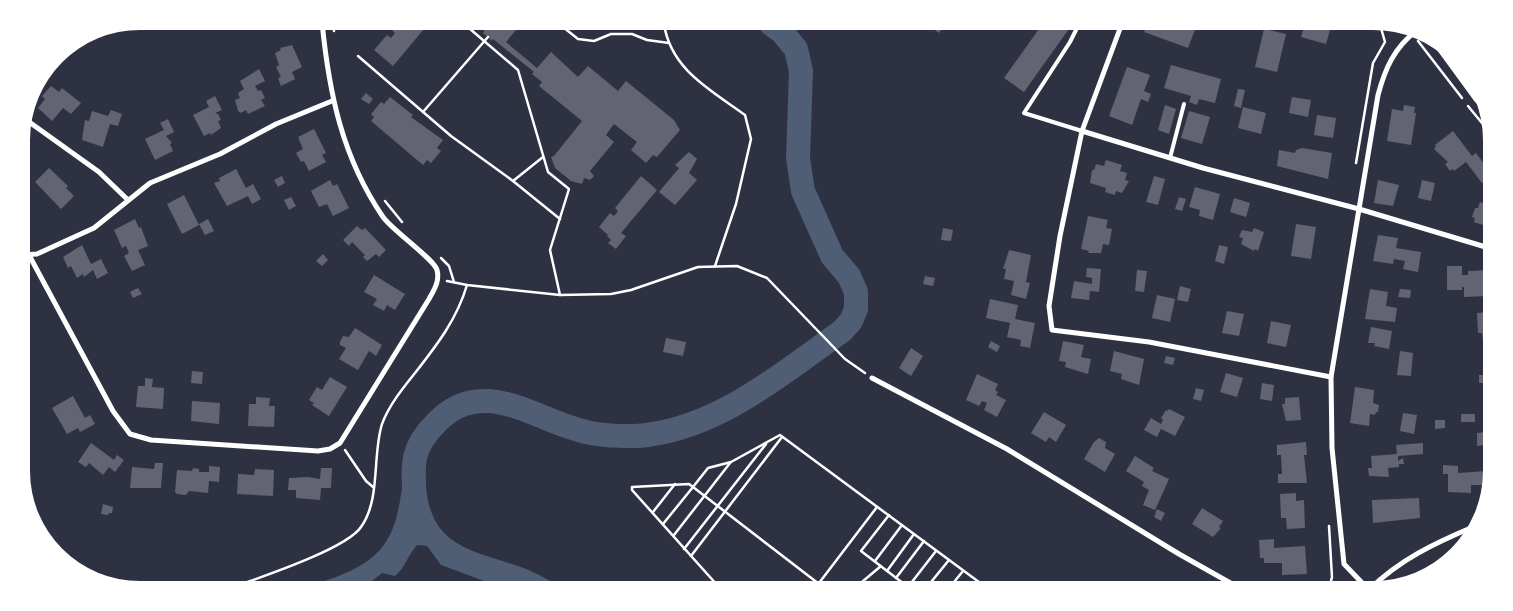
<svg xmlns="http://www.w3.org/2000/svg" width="1513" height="611" font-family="'Exo 2',sans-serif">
	<rect width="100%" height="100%" fill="#2d3142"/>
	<path fill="#4f5d75" d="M404 470 425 472C426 545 464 548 521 567 534 572 547 579 559 586L495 585 441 565 427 546 417 545C408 555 405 568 395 576L382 573 367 585 316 584C385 562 397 542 404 470Z"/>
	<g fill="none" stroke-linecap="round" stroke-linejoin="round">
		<path stroke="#4f5d75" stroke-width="24" d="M415 503C413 467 409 450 436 423 484 372 539 424 591 433 605 436 633 437 647 435 721 426 784 372 842 331L851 321 856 309V292L849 276 832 256 803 191 798 158 801 71 796 49 782 32 771 24"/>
	</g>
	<g fill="#626471">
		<path d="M398 23H429L393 66 374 50 387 35 391 38 395 33 392 30Z"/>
		<path d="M475 23H527L524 27 521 24 506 42 537 68 551 52 578 77 588 66 618 91 626 81 674 120 680 130 657 157 653 155 646 163 631 150 637 142 614 124 606 135 614 142 590 171 594 176 590 180 584 178 582 184 571 181 555 168 551 157 554 156 582 121 539 86 542 82 532 74 534 72 493 39 492 41 483 33 486 28Z"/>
		<path d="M928 25H944L939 33Z"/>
		<path d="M1041 26H1071L1024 92 1004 78Z"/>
		<path d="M1147 26 1196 27 1188 48 1144 32Z"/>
		<path d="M1304 27H1331L1326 44 1301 37Z"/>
		<path d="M1264 29 1286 34 1277 72 1255 67Z"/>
		<path d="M292 45 302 67 292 72 295 79 281 86 278 78 281 77 276 67 279 65 275 53 281 50 280 48Z"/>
		<path d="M1171 65 1221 79 1215 103 1199 99 1197 105 1189 102 1191 96 1164 88Z"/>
		<path d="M1127 67 1150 75 1144 91 1151 94 1148 102 1141 99 1132 125 1109 116Z"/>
		<path d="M259 69 265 81 255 86 258 91 261 90 265 98 261 100 265 106 248 114 246 110 241 113 238 111 235 100 240 98 238 93 244 89 240 81Z"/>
		<path d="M51 86 59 92 62 88 81 103 71 114 63 108 52 121 38 108 45 99 42 96Z"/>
		<path d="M1238 89 1245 90 1241 108 1234 106Z"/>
		<path d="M366 93 373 99 369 104 361 99Z"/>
		<path d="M215 96 222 110 215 113 218 114 221 120 218 121 221 128 211 135 210 133 204 136 193 115 209 107 206 101Z"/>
		<path d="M390 97 413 115 411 117 443 140 437 148 441 151 431 163 427 160 423 165 371 121 374 117 371 114 381 102 384 104Z"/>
		<path d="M1292 97 1311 100 1308 117 1289 113Z"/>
		<path d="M1165 105 1176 109 1169 134 1158 130Z"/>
		<path d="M1404 105 1415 107 1414 113H1416L1411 145 1387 141 1392 109 1403 111Z"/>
		<path d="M1243 107 1266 113 1261 134 1238 128Z"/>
		<path d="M111 110 122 114 118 126 110 124 103 147 82 140 85 120 89 121 92 111 108 116Z"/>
		<path d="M1189 111 1210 117 1202 144 1181 138Z"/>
		<path d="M1317 115 1336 118 1333 138 1314 135Z"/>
		<path d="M168 119 174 132 166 136 172 143 170 144 173 151 155 160 145 139 164 130 160 123Z"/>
		<path d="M314 129 326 153 322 155 326 162 309 171 304 161 301 162 296 153 303 149 298 137Z"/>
		<path d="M1453 131 1472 156 1476 153 1490 172V176L1482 183 1466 162 1454 171 1453 169 1450 171 1445 164 1448 162 1434 149 1436 147 1435 145Z"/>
		<path d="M1302 148 1332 153 1328 179 1277 166 1279 150 1295 153 1296 150Z"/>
		<path d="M689 152 697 159 689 173 697 180 675 205 659 192 679 168 675 165Z"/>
		<path d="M1106 160 1122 165 1120 171 1127 173 1125 180 1129 181 1122 193 1116 191 1115 195 1105 192 1106 188 1090 183 1092 170H1094L1096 164 1104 166Z"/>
		<path d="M49 168 68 186 66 188 74 196 61 209 35 182Z"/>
		<path d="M236 169 246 188 253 184 261 199 252 204 248 196 227 206 214 183 220 181 219 178Z"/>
		<path d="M282 176 285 183 278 187 274 180Z"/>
		<path d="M641 176 657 190 621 233 626 236 616 249 608 243 611 240 607 236 608 235 599 227 610 213 614 216 618 211 615 208Z"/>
		<path d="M1154 176 1165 179 1158 205 1146 202Z"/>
		<path d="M330 180 333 186 337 184 349 208 333 216 327 204 319 207 311 191Z"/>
		<path d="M1378 180 1399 185 1393 206 1374 203Z"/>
		<path d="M1422 180 1435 183 1431 201 1418 198Z"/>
		<path d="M1195 187 1220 194 1213 220 1199 216 1200 210 1189 207Z"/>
		<path d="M184 195 199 225 182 234 167 204Z"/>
		<path d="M291 197 296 206 289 210 284 200Z"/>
		<path d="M1179 197 1186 199 1182 211 1175 209Z"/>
		<path d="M1234 198 1250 203 1246 217 1230 212Z"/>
		<path d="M1480 202 1490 205 1489 227 1474 222 1475 218 1472 217 1475 208H1478Z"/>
		<path d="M1088 216 1108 220 1106 228 1112 229 1109 245 1103 244 1101 253H1088L1089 251 1081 249Z"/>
		<path d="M135 219 139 228 141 227 148 246 138 250 145 265 132 271 124 256 129 253 126 246 122 248 114 230Z"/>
		<path d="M208 219 214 231 205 235 199 224Z"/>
		<path d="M1296 224 1316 227 1311 259 1291 256Z"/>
		<path d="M357 226 362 230 365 228 386 250 379 257 376 254 367 261 363 257 365 255 352 242 349 246 343 240Z"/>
		<path d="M943 228 953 230 951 241 941 240Z"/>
		<path d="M1254 228 1264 232 1258 251 1255 249 1254 251 1241 244 1243 238 1239 237 1242 230 1252 232Z"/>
		<path d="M1378 235 1398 238 1396 248 1421 252 1418 272 1403 269 1405 261 1394 259 1393 264 1373 261Z"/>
		<path d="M82 245 91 264 101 259 108 273 97 279 93 270 84 277 83 274 77 278 71 266 68 268 63 257Z"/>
		<path d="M1219 245 1228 247 1224 264 1215 261Z"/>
		<path d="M1009 250 1031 255 1026 282 1030 283 1026 299 1011 295 1014 281 1004 279 1006 269H1003Z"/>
		<path d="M323 254 328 260 322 266 316 261Z"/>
		<path d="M1447 266H1462V275H1468V271L1489 270 1488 296 1464 297V287H1462V290H1447Z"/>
		<path d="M1087 268 1101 269 1099 292 1090 291 1089 300 1071 298 1074 281 1092 284V278L1086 277Z"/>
		<path d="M1137 270 1147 271 1144 292 1135 291Z"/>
		<path d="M374 275 405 294 395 310 387 305 384 311 373 305 377 299 364 292Z"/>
		<path d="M925 276 935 278 933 286 923 284Z"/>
		<path d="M1180 286 1191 289 1188 302 1177 300Z"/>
		<path d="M138 288 142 294 133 298 130 292Z"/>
		<path d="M1370 289 1388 292 1386 306 1397 308 1395 322 1365 319Z"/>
		<path d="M1400 289 1411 290 1410 298 1398 297Z"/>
		<path d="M1157 295 1175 299 1170 322 1152 318Z"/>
		<path d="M990 299 1018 305 1015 319 1035 323 1030 348 1020 346 1021 340 1007 337 1010 323 986 318Z"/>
		<path d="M1227 311 1244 314 1239 336 1222 333Z"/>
		<path d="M1488 312V349H1484L1482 333H1478L1477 313Z"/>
		<path d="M1271 321 1291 325 1286 347 1267 343Z"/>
		<path d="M1371 327 1392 331 1389 349 1374 346 1375 343H1368Z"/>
		<path d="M355 328 382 345 376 356 369 351 358 370 339 359 346 348 340 345V342L343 336 349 337Z"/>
		<path d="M666 338 686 342 683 356 663 352Z"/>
		<path d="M991 341 1000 346 997 352 988 347Z"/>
		<path d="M1063 341 1084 345 1081 357 1091 359 1088 374 1065 367 1066 362 1059 361Z"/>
		<path d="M911 348 923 356 911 376 899 368Z"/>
		<path d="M1114 351 1144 359 1139 385 1121 379 1122 374 1110 371Z"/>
		<path d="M1400 351 1413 353 1411 376 1397 375Z"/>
		<path d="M1166 356 1175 358 1173 365 1164 363Z"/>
		<path d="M192 371 203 372 202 384 191 383Z"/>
		<path d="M1226 373 1243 378 1237 397 1220 392Z"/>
		<path d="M977 374 998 384 995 390 998 392 996 395 1006 400 997 417 984 410 987 403 982 401 979 406 966 400Z"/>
		<path d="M1479 375H1487V398H1483V383H1479Z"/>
		<path d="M330 377 347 387 329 416 312 405 314 403 309 400 317 387 322 390Z"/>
		<path d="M145 378 153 379 152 387 164 388 163 409 136 407 138 386H145Z"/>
		<path d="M1262 383 1274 385 1272 401 1260 399Z"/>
		<path d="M1355 387 1374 390 1373 403 1379 405 1378 412H1376L1375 415 1370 414 1369 426 1350 423Z"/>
		<path d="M1196 388 1204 390 1201 401 1193 399Z"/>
		<path d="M73 396 85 418 90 415 95 424 80 432 78 428 67 434 52 408Z"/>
		<path d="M256 397 270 398 269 406H275L274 427 248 426 249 404H256Z"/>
		<path d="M1299 397 1301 420 1286 421 1282 404H1285V398Z"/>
		<path d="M192 401 220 403 219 424 191 421Z"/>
		<path d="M1169 409 1185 417 1175 436 1161 429 1157 437 1144 430 1151 418 1161 424 1163 420 1161 418 1166 410 1168 411Z"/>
		<path d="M1044 412 1066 425 1056 442 1049 437 1046 442 1031 433Z"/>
		<path d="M1403 413 1417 415 1414 434 1400 431Z"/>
		<rect x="1461" y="414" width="14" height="8"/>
		<path d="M1435 420H1445V428L1435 429Z"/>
		<path d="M1486 432V445L1477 446V433Z"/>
		<path d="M1099 438 1106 442 1105 448 1115 454 1105 472 1084 459 1094 442Z"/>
		<path d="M1306 442 1307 455H1304L1307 483H1278V474H1282L1281 455H1277V445Z"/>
		<path d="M91 443 114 460 117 455 124 460 115 472 109 467 103 475 89 463 86 467 78 462Z"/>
		<path d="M1423 443V454L1398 456V461L1403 458 1404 464H1399V467L1388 468 1389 477 1369 476 1368 468H1372L1371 456 1397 454 1396 445Z"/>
		<path d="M1135 456 1154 468 1152 471 1169 479 1155 510 1143 505 1149 490 1142 486 1144 482 1126 471Z"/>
		<path d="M155 463H163L161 488H130L132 467 154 469Z"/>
		<path d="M1443 465 1458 466V473L1486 471V485H1471V493L1448 492V474H1443Z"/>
		<path d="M209 466 220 467 219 482 209 481 208 493 189 491 186 495 177 494 175 492 177 470 192 471 193 468 199 469V472H209Z"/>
		<path d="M321 468H332L331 488H321L320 500 296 498V490H288L289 478 308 477 320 479Z"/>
		<path d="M255 469 274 470 273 496 237 494 238 474 254 475Z"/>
		<path d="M1296 493V501L1304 500 1305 528 1287 529 1286 518H1281L1280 494Z"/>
		<path d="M1419 498 1420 518 1373 523 1372 500Z"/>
		<path d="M103 504 113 507 112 513H109L108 515 101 514Z"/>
		<path d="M1202 508 1223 521 1219 527 1221 528 1213 537 1192 524Z"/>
		<path d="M1157 509 1165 513 1161 521 1154 517Z"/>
		<path d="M1274 539V548L1305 546 1307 574 1282 575V563H1264V558H1260L1259 540Z"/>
	</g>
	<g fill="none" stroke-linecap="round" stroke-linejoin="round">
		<g stroke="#fff" stroke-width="2.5">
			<path d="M333 22 334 31"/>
			<path d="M463 23 518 70 548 172 569 189 550 250 560 295"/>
			<path d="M558 23 578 39 594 41 611 34H632L647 40 669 43"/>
			<path d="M664 24C671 70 711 90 745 115L751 139 736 204 715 266"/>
			<path d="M1418 41 1462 98"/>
			<path d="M358 56 451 136 513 181 560 219"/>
			<path d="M1468 106 1491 134"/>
			<path d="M423 112 488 37"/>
			<path d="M1356 163 1373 63 1385 42 1381 28"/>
			<path d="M513 181 543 157"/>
			<path d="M385 201 402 222"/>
			<path d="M441 258 449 266 454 282"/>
			<path d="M447 281 467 285 560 295 611 294 631 290 698 267 737 266 767 278 845 359 865 373"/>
			<path d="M345 450 366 481 373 487"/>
			<path d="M653 512 675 484"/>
			<path d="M889 515 861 551 908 587 936 551"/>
			<path d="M663 524 693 487 823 587"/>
			<path d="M674 535 730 463"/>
			<path d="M684 549 766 444"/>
			<path d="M691 556 782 437"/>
			<path d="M875 561 902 525"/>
			<path d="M887 571 914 534"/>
			<path d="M896 578 924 541"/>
			<path d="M242 584C267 575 347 548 361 527 381 499 372 456 382 424 389 405 403 388 415 373 437 345 457 319 467 285"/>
			<path d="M718 586 632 490V487L689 484 693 487 708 468 731 462 780 435 987 588"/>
			<path d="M816 587 877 507"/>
			<path d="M856 587 881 566"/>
			<path d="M927 587 949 560"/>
			<path d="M950 587 963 571"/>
			<path d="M1329 589 1332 577 1329 526"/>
		</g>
		<g stroke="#fff" stroke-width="4">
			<path d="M1078 26 1070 42 1024 113 1082 131"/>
			<path d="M1170 158 1184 104"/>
		</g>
		<g stroke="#fff" stroke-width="5">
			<path d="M1121 26 1082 131 1060 236 1049 306 1052 330 1149 342 1331 377"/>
			<path d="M25 119 99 172 128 200"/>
			<path d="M1082 131 1203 168 1359 209 1489 248"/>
			<path d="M22 255 37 254 94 228 150 183 220 154 276 124 332 101"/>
			<path d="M29 255 113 411 130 434 151 440 318 451 330 449 340 443 429 299C434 290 440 281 437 270 434 259 393 231 383 217 342 157 329 93 322 22"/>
			<path d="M872 378 1007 449 1179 554 1241 589"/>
			<path d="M1368 589 1344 564 1332 448 1331 377 1378 95C1385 69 1394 48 1416 31"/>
			<path d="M1370 589C1399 560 1435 543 1473 527"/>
		</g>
		<path stroke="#fff" stroke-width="10" d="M1441 47 1479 99"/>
	</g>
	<path d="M0 0H1513V611H0ZM140 30H1373A110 110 0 0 1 1483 140V471A110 110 0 0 1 1373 581H140A110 110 0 0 1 30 471V140A110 110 0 0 1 140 30Z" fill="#fff" fill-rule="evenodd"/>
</svg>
